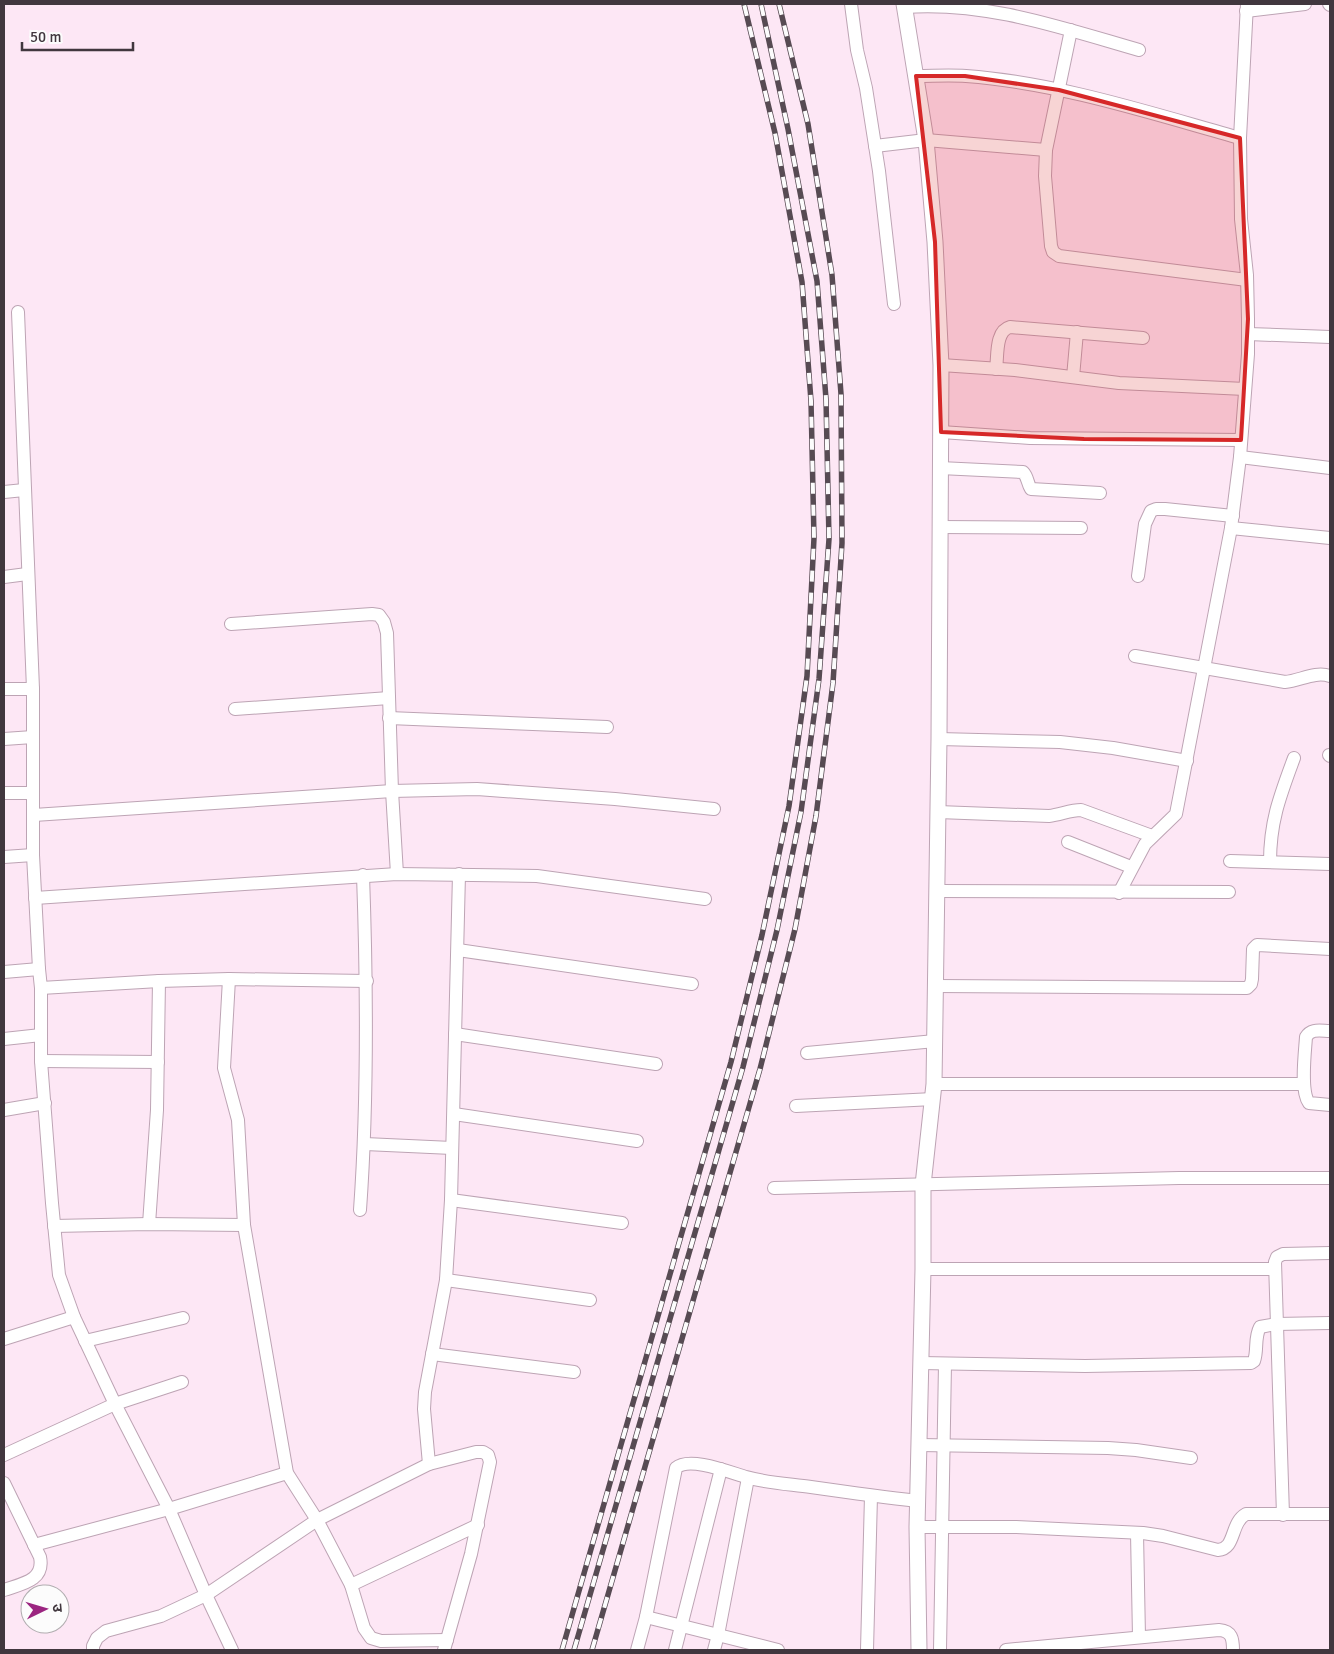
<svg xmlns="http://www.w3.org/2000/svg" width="1334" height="1654" font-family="Signika,'Noto Sans Devanagari',sans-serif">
	<rect width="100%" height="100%" fill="#fde7f5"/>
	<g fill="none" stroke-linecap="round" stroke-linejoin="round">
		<defs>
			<g id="minor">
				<path d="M851 4 857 50 866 88 879 171 894 304"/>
				<path d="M1329 4 1330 5"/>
				<path d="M905 7C986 1 1062 28 1139 50"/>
				<path d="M1246 11 1305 4"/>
				<path d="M1071 30 1046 150 1045 176 1051 246 1053 252 1059 256 1247 280"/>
				<path d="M916 76C933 76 949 75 966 76 1059 83 1150 113 1240 138"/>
				<path d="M875 146 926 140 1046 150"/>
				<path d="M18 312 33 689V855L39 969 41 988V1061L52 1203 59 1275 74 1317 115 1404 169 1509 206 1595 232 1650"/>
				<path d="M1248 334 1330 337"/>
				<path d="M941 365 1015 370 1119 383 1245 389"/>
				<path d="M996 369C998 356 995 331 1010 327L1143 338"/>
				<path d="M1073 377 1077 332"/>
				<path d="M941 432 1030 438 1241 440"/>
				<path d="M1240 457 1330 468"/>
				<path d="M940 468 1023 472C1028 477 1027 483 1031 489L1100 493"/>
				<path d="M4 492 24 490"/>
				<path d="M940 527 1081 528"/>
				<path d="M1231 528 1330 538"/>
				<path d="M1138 576 1145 524 1151 511 1156 509H1165L1233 516"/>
				<path d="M4 577 27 574"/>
				<path d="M231 624 372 614 379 615 384 622 387 633 392 791 397 874"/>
				<path d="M1135 656 1285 682C1300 681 1314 671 1330 676"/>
				<path d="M4 689H33"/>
				<path d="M235 709 389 698"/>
				<path d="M389 718 607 727"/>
				<path d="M4 739 33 737"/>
				<path d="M939 739 1060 742 1113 748 1187 761"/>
				<path d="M1329 755 1330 756"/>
				<path d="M4 793H33"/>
				<path d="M938 812 1049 816C1060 815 1070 810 1081 810L1152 836"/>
				<path d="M34 815 392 791 477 789 615 799 714 809"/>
				<path d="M1068 842 1131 867"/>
				<path d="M4 857 33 855"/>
				<path d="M1230 861 1330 864"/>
				<path d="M1270 862C1270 821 1280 796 1294 758"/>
				<path d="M937 891 1229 892"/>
				<path d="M1119 893 1145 844 1176 814 1231 528 1240 457 1248 354V319L1247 275 1241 219 1240 138 1247 4"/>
				<path d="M35 898 397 874 537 876 705 899"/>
				<path d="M458 950 692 984"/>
				<path d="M4 972 39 969"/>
				<path d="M229 979 224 1068 238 1120 244 1225 287 1473 317 1520 351 1585 364 1628 371 1638 381 1641 447 1640"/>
				<path d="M936 986 1247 988 1251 984 1252 979 1253 949 1257 945 1330 949"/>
				<path d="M41 988 159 981 229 979 367 981"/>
				<path d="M1330 1031C1321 1031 1311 1028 1306 1037 1305 1053 1300 1091 1309 1103L1330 1105"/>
				<path d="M455 1034 656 1064"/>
				<path d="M4 1039 41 1035"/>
				<path d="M807 1053 935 1041"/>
				<path d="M41 1061 158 1062"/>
				<path d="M934 1084H1304"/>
				<path d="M796 1106 933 1099"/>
				<path d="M4 1110 45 1103"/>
				<path d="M454 1114 637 1141"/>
				<path d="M365 1144 452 1148"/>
				<path d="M774 1188 1179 1178H1330"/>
				<path d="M451 1200 622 1223"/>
				<path d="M360 1210C368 1099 367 987 363 875"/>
				<path d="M149 1224 157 1110 159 981"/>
				<path d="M54 1226 149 1224 244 1225"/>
				<path d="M923 1269H1275"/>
				<path d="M446 1280 590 1300"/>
				<path d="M4 1339 74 1317"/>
				<path d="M85 1341 183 1318"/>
				<path d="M432 1354 574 1372"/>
				<path d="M921 1363 1085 1366 1251 1363 1254 1361C1258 1350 1254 1338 1260 1327L1276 1324 1330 1323"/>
				<path d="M919 1445 1108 1448 1136 1450 1191 1458"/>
				<path d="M4 1455 115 1404 182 1382"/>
				<path d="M429 1464 424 1409 425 1392 446 1280 451 1200 459 874"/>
				<path d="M4 1483 40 1557C45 1581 21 1584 4 1590"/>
				<path d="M1283 1515 1275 1262 1277 1257 1283 1254 1330 1253"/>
				<path d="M917 1527H1016L1143 1533 1163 1536 1218 1550C1236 1549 1230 1523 1246 1514H1330"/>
				<path d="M1137 1533 1139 1637"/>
				<path d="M34 1545 169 1509 287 1473"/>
				<path d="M351 1585 478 1525"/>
				<path d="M646 1617 778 1650"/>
				<path d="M93 1650V1646L97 1638 106 1631 161 1616 206 1595 317 1520 429 1464 476 1452H483L488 1455 490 1462 471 1554 444 1650"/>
				<path d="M637 1650 646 1617 676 1468C689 1456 729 1472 746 1477 767 1483 789 1484 811 1487 846 1492 882 1497 918 1501"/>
				<path d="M675 1650 721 1469"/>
				<path d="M714 1650 718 1635 748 1478"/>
				<path d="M867 1650 871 1496"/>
				<path d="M940 1650 945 1364"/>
				<path d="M1006 1650 1219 1630C1232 1631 1233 1639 1233 1650"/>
			</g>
			<path id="tertiary" d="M904 4 926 140 935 242 941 365 939 739 934 1084 923 1185V1269L917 1527 919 1650"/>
		</defs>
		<use href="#minor" stroke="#bda4b4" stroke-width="14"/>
		<use href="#tertiary" stroke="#bda4b4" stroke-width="17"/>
		<use href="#minor" stroke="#fff" stroke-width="12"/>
		<use href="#tertiary" stroke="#fff" stroke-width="15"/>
		<defs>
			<g id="rail">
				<path d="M562 1650 731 1062 762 935 789 806 807 676 814 538 811 401 802 282 775 133 744 4"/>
				<path d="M574 1650 743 1067 777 930 801 812 819 679 829 539 826 399 817 281 788 129 761 4"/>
				<path d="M592 1650 760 1069 795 929 816 816 833 683 842 543 841 394 832 275 808 124 779 4"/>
			</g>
		</defs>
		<use href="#rail" stroke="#574b53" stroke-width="5.5"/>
		<use href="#rail" stroke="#fcfcfc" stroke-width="4" stroke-dasharray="11" stroke-linecap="butt"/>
	</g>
	<path fill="#d62828" fill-opacity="0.2" stroke="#d62828" stroke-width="4" stroke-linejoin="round" d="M916 76H965L1059 90 1240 138 1248 319 1241 440 1084 439 941 432 935 242Z"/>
	<rect width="1334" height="1654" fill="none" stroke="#41373e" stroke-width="10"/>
	<g transform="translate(45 1609) rotate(85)"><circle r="24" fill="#fcfcfc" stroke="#b1adb0"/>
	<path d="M0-4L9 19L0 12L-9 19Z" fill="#9b2580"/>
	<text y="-8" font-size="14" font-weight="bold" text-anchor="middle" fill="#41373e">उ</text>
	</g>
	<path d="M22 42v8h111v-8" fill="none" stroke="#41373e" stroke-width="2.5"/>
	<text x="30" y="42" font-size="15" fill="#41373e" stroke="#fcfcfc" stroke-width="4" paint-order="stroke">50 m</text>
</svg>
